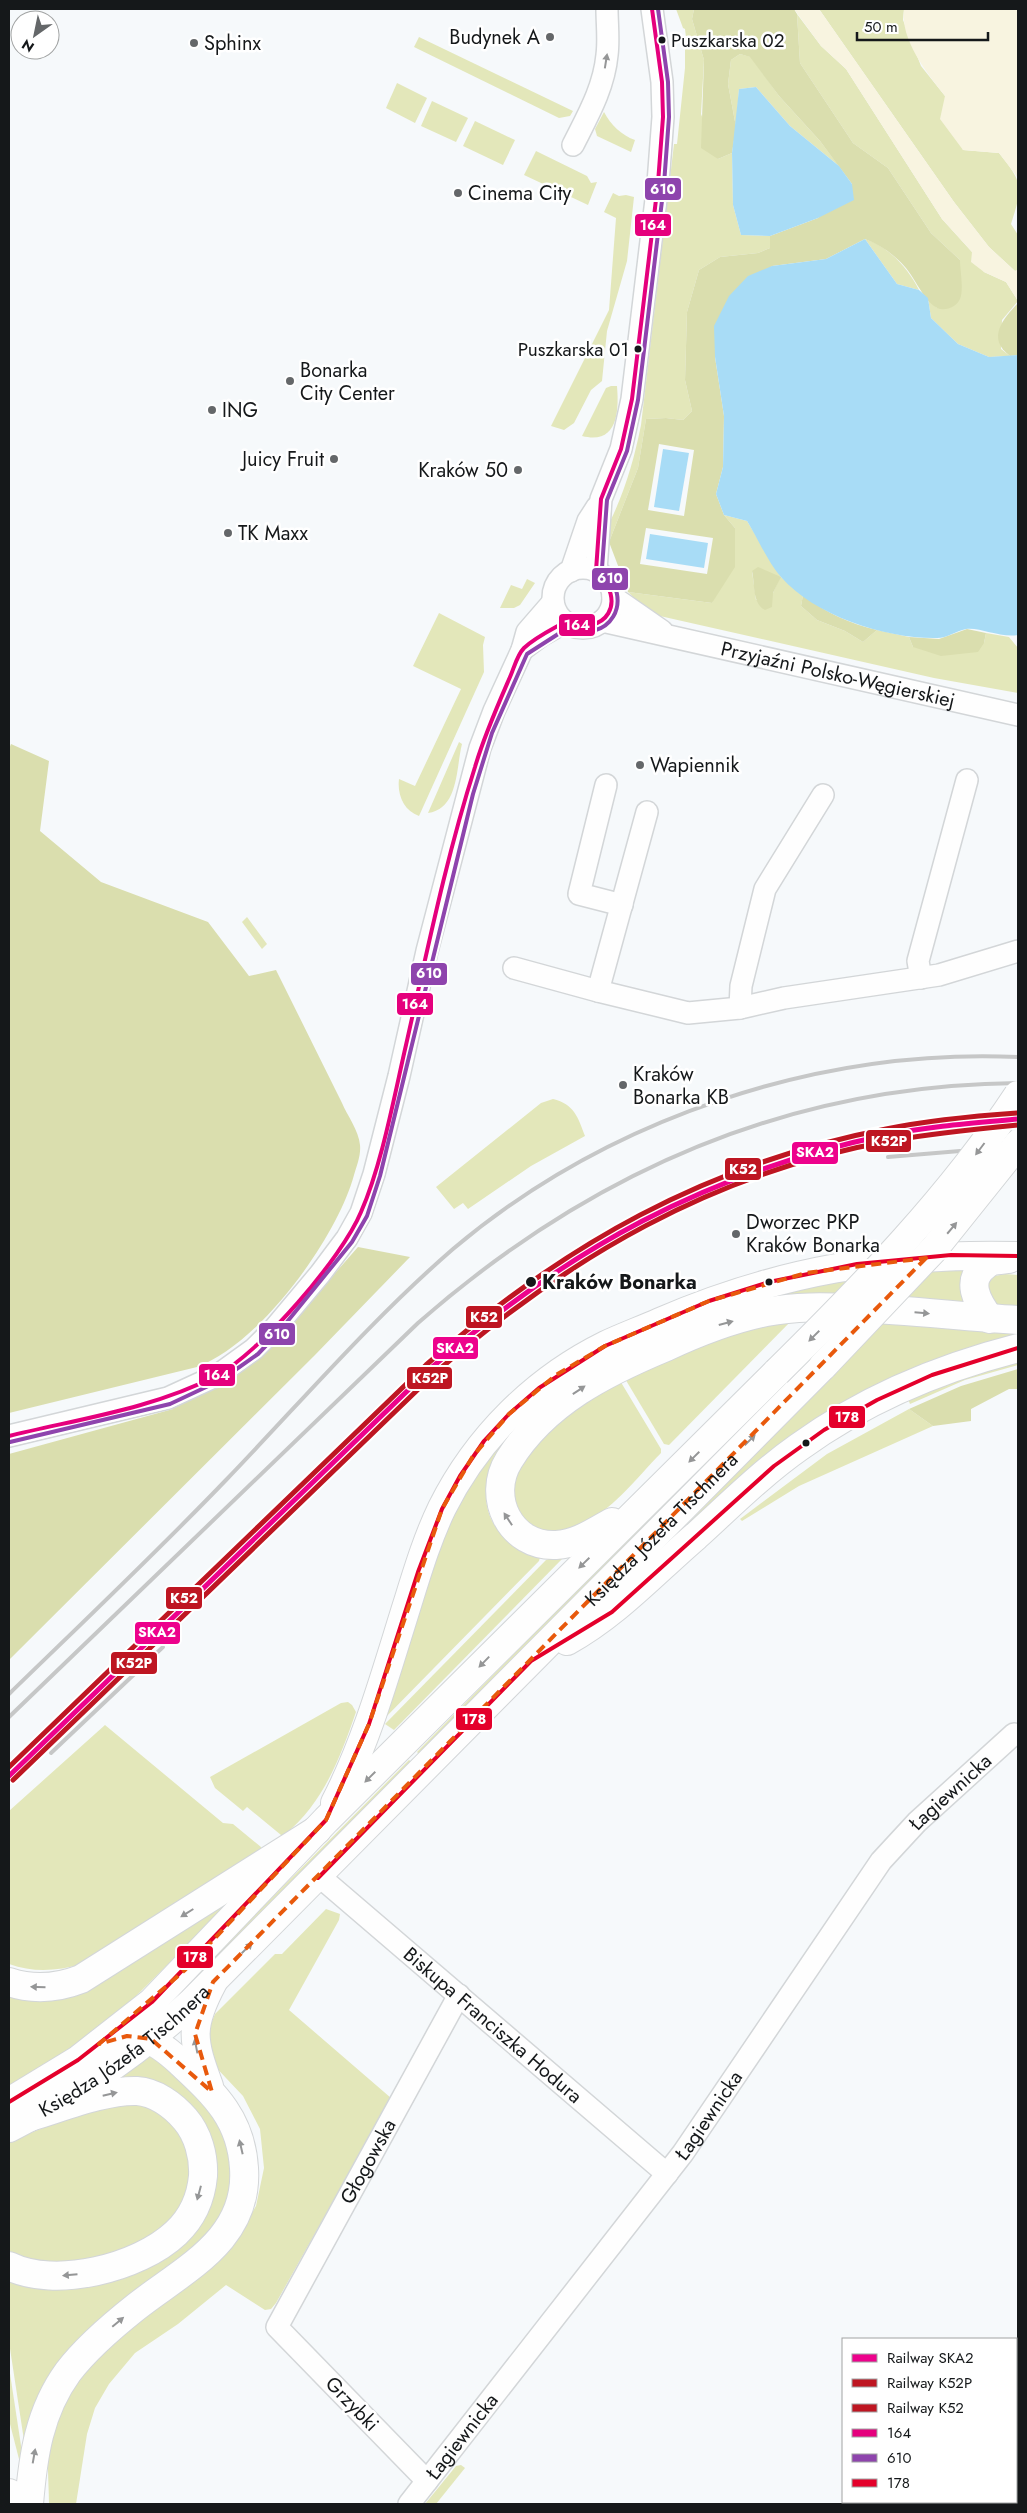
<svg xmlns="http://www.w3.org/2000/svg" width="1027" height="2513" font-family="Jost,sans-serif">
	<rect width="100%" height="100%" fill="#f6f9fb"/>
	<g fill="#e3e7ba" fill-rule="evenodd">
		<path d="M676 9H694L692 19 704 60 701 114 718 159 732 153 733 205 741 235 770 236V248L758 253 720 257 699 270 687 312 685 380 692 411 683 420 666 418 646 419 638 468 609 542 602 537C622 501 633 465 641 425L674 144H677L685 68V46H687L685 29 683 28Z"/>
		<path d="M819 9H904L903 20 921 66 945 96 963 150 999 153C1023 183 1023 186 1011 224L1018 235V270L1015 271 989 247 954 202Z"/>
		<path d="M797 14 821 46 846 69 942 219 972 252 984 272 1006 282 1018 301 1002 320 1001 349 1010 356 989 357 958 344 931 318 928 298 937 308 960 260 931 233 888 168 853 143 800 63Z"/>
		<path d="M419 37 573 111 570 116 559 118 414 47Z"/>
		<path d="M740 54 751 57 779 96 820 141 839 166 790 126 756 87 739 89 736 127 728 84 731 60Z"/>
		<path d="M397 83 427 98 415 123 386 108Z"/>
		<path d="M432 101 468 118 456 142 421 126Z"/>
		<path d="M604 112C611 125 621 135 635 140L631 152 597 136 595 129Z"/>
		<path d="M475 121 515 140 503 165 463 146Z"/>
		<path d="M536 151 587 176 591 183 597 182 588 205 524 175Z"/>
		<path d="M613 193 619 196 626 195 634 197 627 261 607 331 602 381 591 390 574 423 564 430 551 426 609 310 616 218 604 212Z"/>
		<path d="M865 239C889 247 908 268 919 290L897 284Z"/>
		<path d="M611 386H617C619 411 618 445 582 436L606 388Z"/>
		<path d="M724 515 747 521 781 577 803 595 801 606 817 620 845 631 863 642 877 630 909 637 913 647 984 643 986 633 1009 637 1018 648V693L934 678 651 614 628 592 712 603 735 528ZM752 571 780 577 773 593 756 600Z"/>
		<path d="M527 579 535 583 520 605 514 608H500L511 585 522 589Z"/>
		<path d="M439 613 485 637 483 645 484 672 419 816C404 811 397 795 399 779L415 786 461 689 413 666Z"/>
		<path d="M459 742 462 744C456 767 459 809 428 813Z"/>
		<path d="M247 917 267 944 262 949 242 922Z"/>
		<path d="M553 1099C574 1104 578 1117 585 1136L531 1166 468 1209 463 1203 454 1209 436 1187 541 1103Z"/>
		<path d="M967 1264V1304L864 1299 633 1344 811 1283Z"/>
		<path d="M1005 1274 1018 1275V1311L995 1307 987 1284 995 1276Z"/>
		<path d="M795 1317 669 1445 664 1444 624 1377 746 1327Z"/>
		<path d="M888 1318 1018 1327V1335L941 1358 659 1553Z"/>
		<path d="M1018 1357V1365L965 1380 910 1404 908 1399Z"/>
		<path d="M619 1379 661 1449V1453C631 1483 595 1536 546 1530L544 1534 520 1520 509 1488 536 1438Z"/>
		<path d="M782 1382 786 1386 421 1756 417 1752Z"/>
		<path d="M909 1409 933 1426 799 1486 742 1521 740 1519 827 1454Z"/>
		<path d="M515 1423C513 1436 502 1444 495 1455 483 1477 481 1513 500 1532 511 1542 527 1549 540 1557L539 1561 383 1720 432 1561 470 1479Z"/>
		<path d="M552 1558H563L394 1730 385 1724 546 1560Z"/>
		<path d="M348 1702 352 1705 356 1712C340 1758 323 1804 284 1835H281L247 1807 243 1811 215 1788 210 1777 341 1703Z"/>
		<path d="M105 1725 223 1823 233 1824 261 1847V1850L82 1964C57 1971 34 1973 9 1964V1811Z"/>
		<path d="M409 1760 413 1763 170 2008 166 2004Z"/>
		<path d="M238 1895 135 1997 139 2001 124 2013 9 2091V1992L22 1994Z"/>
		<path d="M326 1909 340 1914 339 1920 289 2010 391 2098 276 2303 271 2309 265 2310 226 2285 178 2324 135 2353 109 2384 95 2408 87 2434 76 2504H49C49 2484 46 2454 50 2435 57 2402 83 2372 105 2347L238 2236 256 2206 264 2168 260 2129 243 2096 209 2060 208 2031 215 2014 275 1954H282Z"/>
		<path d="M146 2055 154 2056 202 2100 222 2127 232 2164 229 2197 215 2230 125 2303 25 2447 9 2342V2277L162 2256 212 2153 115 2080Z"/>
		<path d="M132 2100 177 2120 196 2180 163 2235 75 2266 22 2261 9 2250V2141L109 2103Z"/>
		<path d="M9 2367 22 2452 20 2463 9 2420Z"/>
		<path d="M461 2465 465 2468 436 2504H425L456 2466Z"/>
	</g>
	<g fill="#dadeae" fill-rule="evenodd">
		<path d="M694 9H794L797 14 800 63 853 143 888 168 931 233 960 260C960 270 964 289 960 299 957 306 946 312 937 308 926 302 919 287 913 278 903 261 884 246 865 239L826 259 772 266 715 357 724 416 723 467 716 494 724 515 735 528V567L712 603 628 592 609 542 638 468 646 419 666 418 683 420 692 411 685 380 687 312 699 270 720 257 758 253 770 248V236L818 218 852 184 820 141 779 96 750 57 740 54 731 60 728 84 736 127 732 153 718 159 701 148 704 60 692 19ZM659 444 694 450 684 516 648 510ZM646 528 713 538 707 574 640 564Z"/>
		<path d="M1018 303V355L1010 356C986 338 1003 319 1018 303Z"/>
		<path d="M758 567 781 577 773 593 772 607 765 610C752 603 755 584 752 571Z"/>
		<path d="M803 595C824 612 851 624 877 630L863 642 845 631 817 620 801 606Z"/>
		<path d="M967 629 986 633 984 643 978 652 941 656 913 647 909 637 939 639Z"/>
		<path d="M11 744 49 761 40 831 101 882 208 922 249 976 276 970C298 1014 320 1059 342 1103 347 1115 359 1131 360 1145 361 1155 357 1165 354 1175 337 1238 260 1344 197 1367L9 1413V749Z"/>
		<path d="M358 1247 410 1257 314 1356 9 1660V1454L173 1409V1406C252 1376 303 1309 358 1247Z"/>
		<path d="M1018 1369V1389H1009L971 1409V1421L933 1426 909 1409 961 1386Z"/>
	</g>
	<g fill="#f8f4e0">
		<path d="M794 9H819L954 202 989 247 1015 271 1018 270V301L1006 282 984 272 971 262 972 252 942 219 846 69 821 46Z"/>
		<path d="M904 9H1018V178L999 153 963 150 940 119 945 96C927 73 900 40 904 9Z"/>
	</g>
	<g fill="#a8dcf6">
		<path d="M756 87 790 126 839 166 852 184 854 200 818 218 770 236 741 235 733 205 732 153 739 89Z"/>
		<path d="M865 239 897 284 919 290 928 298 931 318 958 344 989 357 1018 355V635C1000 638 980 627 966 629 956 631 947 638 937 638 886 639 815 616 781 577 769 564 757 537 747 521L724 515 716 494 723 467 724 416 715 357 714 326 729 296 748 276 772 266 826 259Z"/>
		<path d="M663 449 689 453 679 511 654 507Z"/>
		<path d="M650 534 708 543 704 568 646 559Z"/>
	</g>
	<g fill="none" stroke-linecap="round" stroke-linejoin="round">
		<defs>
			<g id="minor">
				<path d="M573 145C587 117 604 88 607 55 609 40 607 24 607 9"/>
				<circle cx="583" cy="598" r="30"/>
				<path d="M571 571 588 521 597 507"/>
				<path d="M596 571 601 499 621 449 632 399 658 183 663 117 662 82 652 9"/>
				<path d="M613 597 662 631"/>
				<path id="s1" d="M602 621 1018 715"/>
				<path d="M522 650 542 635 565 622"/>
				<path d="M606 785 579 894 622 905"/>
				<path d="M514 968 598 991 688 1013 740 1008 784 998 939 975 1018 951"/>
				<path d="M921 978 918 961 967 780"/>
				<path d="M598 991 647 812"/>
				<path d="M740 1008 741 986 765 889 823 795"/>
				<path d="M9 1436 168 1398 218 1375 254 1349 274 1329 320 1274 347 1238 361 1213 374 1174 399 1076 427 951 480 748 494 711 522 650 527 632 553 602"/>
				<path id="s2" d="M319 1876 667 2174"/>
				<path id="s3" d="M427 2481 277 2327 459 1995"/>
				<path id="s4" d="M409 2504 683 2153 881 1861 917 1822 1014 1734"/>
			</g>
			<g id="secondary">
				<path d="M990 1319C977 1302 964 1280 987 1264 992 1260 1003 1260 1009 1259"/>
				<path d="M612 1522C594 1532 577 1544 556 1545 510 1547 486 1497 509 1460 545 1402 606 1372 666 1347 698 1332 731 1319 766 1312 796 1306 825 1307 856 1308 910 1310 964 1317 1018 1320"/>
				<path d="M567 1641C616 1614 654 1572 696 1536 729 1506 762 1473 799 1447 865 1399 940 1368 1018 1348"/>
				<path d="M335 1803C367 1741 386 1672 407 1605 417 1573 427 1539 442 1508 477 1438 535 1380 606 1345 623 1337 642 1330 660 1322 781 1270 887 1253 1018 1256"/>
				<path d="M9 2102 78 2060 152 2002 326 1820 777 1372"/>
				<path id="s5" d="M9 2128C76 2094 136 2054 191 2003L823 1366"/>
			</g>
			<g id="primary">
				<path d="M9 1982C33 1990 58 1988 81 1979L317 1830"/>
				<path d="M209 2086C192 2040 189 2027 213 1982"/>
				<path d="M9 2266C55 2289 139 2268 176 2233 192 2218 201 2198 203 2176 204 2156 198 2134 185 2119 173 2105 155 2092 137 2091 104 2090 61 2108 30 2117"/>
				<path d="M9 2493 12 2504"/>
				<path d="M29 2504C33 2456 39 2412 68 2372 87 2347 112 2326 136 2307 184 2269 249 2240 244 2168 241 2118 214 2094 180 2062 153 2037 134 2028 99 2044"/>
			</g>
		</defs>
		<use href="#minor" stroke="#d3d6d8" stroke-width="24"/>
		<use href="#secondary" stroke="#d3d6d8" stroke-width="30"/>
		<use href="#primary" stroke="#d3d6d8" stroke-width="30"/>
		<use href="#minor" stroke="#fefefe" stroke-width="21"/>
		<use href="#secondary" stroke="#fefefe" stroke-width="28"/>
		<use href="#primary" stroke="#fefefe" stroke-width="28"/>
		<g stroke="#c6c7c7" stroke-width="4">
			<path d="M888 1157 960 1151 1018 1150"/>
			<path d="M9 1694C82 1623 156 1553 226 1480 301 1402 371 1320 453 1249 607 1119 817 1048 1018 1057"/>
			<path d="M9 1717 418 1323C590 1172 787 1085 1018 1083"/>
			<path d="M51 1753 163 1647"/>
		</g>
		<defs>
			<g id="secondary-bridge">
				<path d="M823 1366 934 1249 1018 1144"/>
				<path d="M777 1372C864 1286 950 1198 1018 1095"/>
			</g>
		</defs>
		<use href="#secondary-bridge" stroke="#d3d6d8" stroke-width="30" stroke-linecap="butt"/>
		<use href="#secondary-bridge" stroke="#fefefe" stroke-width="28"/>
		<defs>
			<path id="bus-1" d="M9 1436C78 1419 152 1409 216 1376 260 1353 342 1258 361 1212 382 1164 394 1097 406 1045 427 952 446 858 475 767 484 736 497 707 510 677 514 668 517 655 524 648 536 637 551 630 565 622 607 637 628 601 596 571L601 499 621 449 632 399 658 183 663 117 662 82 652 9"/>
			<path id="bus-2" d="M10 1442 170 1404 221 1380 258 1354 278 1333 352 1242 367 1216 380 1176 473 794 492 733 527 654 566 629C610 644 636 601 602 568L607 500 627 451 638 400 664 184 669 117 668 82 658 9"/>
			<g id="bus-3">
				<path d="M318 1878 531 1661 612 1612 774 1466 824 1430 877 1400 932 1375 1018 1348"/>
				<path d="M9 2102 78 2060 152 2002 326 1820 369 1724 418 1572 442 1509 460 1476 484 1441 509 1414 539 1388 605 1346 709 1301 769 1282 857 1264 951 1255 1018 1256"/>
			</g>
		</defs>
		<use href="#bus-1" stroke="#fff" stroke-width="8"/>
		<use href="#bus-2" stroke="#fff" stroke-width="8"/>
		<use href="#bus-3" stroke="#fff" stroke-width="8"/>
		<use href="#bus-1" stroke="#e5007d" stroke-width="4"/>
		<use href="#bus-2" stroke="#8e44ad" stroke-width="4"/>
		<use href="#bus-3" stroke="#e4002b" stroke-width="4"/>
		<defs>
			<path id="rail-1" d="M9 1776 430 1369C568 1249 705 1173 886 1135 930 1126 974 1123 1018 1119"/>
			<path id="rail-2" d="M13 1780 434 1374C567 1258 714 1172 890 1141 933 1133 975 1129 1018 1125"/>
			<path id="rail-3" d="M9 1767 426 1365C563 1245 706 1164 886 1129 930 1120 974 1116 1017 1113"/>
		</defs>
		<use href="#rail-1" stroke="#fff" stroke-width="9"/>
		<use href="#rail-2" stroke="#fff" stroke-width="9"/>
		<use href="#rail-3" stroke="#fff" stroke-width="9"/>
		<use href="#rail-1" stroke="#ed028c" stroke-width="5"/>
		<use href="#rail-2" stroke="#be1622" stroke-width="5"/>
		<use href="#rail-3" stroke="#be1622" stroke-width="5"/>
	</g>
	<defs><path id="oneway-solid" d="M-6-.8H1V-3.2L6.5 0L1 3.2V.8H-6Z" transform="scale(1.25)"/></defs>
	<g fill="#959697">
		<use href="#oneway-solid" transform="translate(606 61) rotate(-81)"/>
		<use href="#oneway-solid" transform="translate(980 1149) rotate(127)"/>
		<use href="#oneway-solid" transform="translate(952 1228) rotate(-50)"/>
		<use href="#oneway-solid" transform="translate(922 1313) rotate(5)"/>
		<use href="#oneway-solid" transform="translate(726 1323) rotate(-15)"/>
		<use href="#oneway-solid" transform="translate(814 1336) rotate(135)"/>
		<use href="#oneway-solid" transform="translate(579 1390) rotate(-34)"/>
		<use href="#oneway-solid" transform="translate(750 1440) rotate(-45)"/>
		<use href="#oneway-solid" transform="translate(694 1457) rotate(135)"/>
		<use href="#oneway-solid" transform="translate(508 1519) rotate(-123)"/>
		<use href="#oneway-solid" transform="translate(584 1563) rotate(136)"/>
		<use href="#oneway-solid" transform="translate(484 1662) rotate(134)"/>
		<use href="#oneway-solid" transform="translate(370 1777) rotate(135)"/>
		<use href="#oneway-solid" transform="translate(187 1913) rotate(148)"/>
		<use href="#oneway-solid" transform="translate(247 1948) rotate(-45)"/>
		<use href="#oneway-solid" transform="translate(38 1987) rotate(-178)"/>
		<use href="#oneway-solid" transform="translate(196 2046) rotate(-101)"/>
		<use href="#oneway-solid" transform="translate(110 2094) rotate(-13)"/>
		<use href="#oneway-solid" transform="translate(241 2147) rotate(-103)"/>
		<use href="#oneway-solid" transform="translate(199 2193) rotate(105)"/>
		<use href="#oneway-solid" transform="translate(70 2275) rotate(175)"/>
		<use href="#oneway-solid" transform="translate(118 2322) rotate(-40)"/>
		<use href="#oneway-solid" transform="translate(34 2456) rotate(-80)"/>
	</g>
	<path fill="none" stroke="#e8590c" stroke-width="4" stroke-dasharray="10 6" stroke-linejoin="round" d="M926 1258 213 1982 195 2034 212 2092 151 2039 127 2036 99 2044 185 1970 326 1820 369 1724 442 1509 473 1456 509 1414 556 1375 605 1346 709 1301 806 1273Z"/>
	<g fill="#646769" stroke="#fff" stroke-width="2">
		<circle cx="550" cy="37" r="5"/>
		<circle cx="194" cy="43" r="5"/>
		<circle cx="458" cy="193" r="5"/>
		<circle cx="290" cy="381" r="5"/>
		<circle cx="212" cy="410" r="5"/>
		<circle cx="334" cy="459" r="5"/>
		<circle cx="518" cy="470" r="5"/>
		<circle cx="228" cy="533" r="5"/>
		<circle cx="640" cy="765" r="5"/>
		<circle cx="623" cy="1085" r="5"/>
		<circle cx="736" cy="1234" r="5"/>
	</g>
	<g fill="#15181a" stroke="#fff" stroke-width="2">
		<circle cx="662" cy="40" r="4.5"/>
		<circle cx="638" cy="349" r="4.5"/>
		<circle cx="531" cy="1282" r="6"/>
		<circle cx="769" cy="1282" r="4.5"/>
		<circle cx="806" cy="1443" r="4.5"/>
	</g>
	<g text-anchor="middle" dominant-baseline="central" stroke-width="5" stroke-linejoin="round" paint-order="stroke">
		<g font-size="19" fill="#15181a" stroke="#fff" text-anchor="start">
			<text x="671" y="40">Puszkarska 02</text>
			<text x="629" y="349" text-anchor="end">Puszkarska 01</text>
		</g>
		<g font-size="20" fill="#15181a" stroke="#fff" text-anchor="start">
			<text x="540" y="37" text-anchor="end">Budynek A</text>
			<text x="204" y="43">Sphinx</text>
			<text x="468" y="193">Cinema City</text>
			<text x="300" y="370">Bonarka<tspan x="300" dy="23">City Center</tspan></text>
			<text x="222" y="410">ING</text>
			<text x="324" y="459" text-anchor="end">Juicy Fruit</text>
			<text x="508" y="470" text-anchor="end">Kraków 50</text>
			<text x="238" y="533">TK Maxx</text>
			<text x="650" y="765">Wapiennik</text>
			<text x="633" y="1074">Kraków<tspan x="633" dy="23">Bonarka KB</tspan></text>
			<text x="746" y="1222">Dworzec PKP<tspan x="746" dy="23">Kraków Bonarka</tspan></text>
		</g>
		<g font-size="20" fill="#15181a" stroke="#fff">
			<text stroke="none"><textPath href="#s1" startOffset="242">Przyjaźni Polsko-Węgierskiej</textPath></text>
			<text stroke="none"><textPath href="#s5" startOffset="889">Księdza Józefa Tischnera</textPath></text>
			<text stroke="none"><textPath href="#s4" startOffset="896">Łagiewnicka</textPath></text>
			<text stroke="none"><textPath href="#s2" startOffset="229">Biskupa Franciszka Hodura</textPath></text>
			<text stroke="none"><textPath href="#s5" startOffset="139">Księdza Józefa Tischnera</textPath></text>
			<text stroke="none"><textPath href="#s4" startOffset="491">Łagiewnicka</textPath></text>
			<text stroke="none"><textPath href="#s3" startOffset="404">Głogowska</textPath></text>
			<text transform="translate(352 2404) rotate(46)">Grzybki</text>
			<text stroke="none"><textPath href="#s4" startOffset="86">Łagiewnicka</textPath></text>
		</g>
		<g font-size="20" font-weight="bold" fill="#15181a" stroke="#fff" text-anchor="start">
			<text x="542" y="1282">Kraków Bonarka</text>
		</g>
	</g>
	<g stroke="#fff" stroke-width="2">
		<rect x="644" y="177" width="38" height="24" rx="5" fill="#8e44ad"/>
		<rect x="634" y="213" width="38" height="24" rx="5" fill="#e5007d"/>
		<rect x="591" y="567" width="38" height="24" rx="5" fill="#8e44ad"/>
		<rect x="558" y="613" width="38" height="24" rx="5" fill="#e5007d"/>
		<rect x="410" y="962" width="38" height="24" rx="5" fill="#8e44ad"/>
		<rect x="396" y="992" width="38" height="24" rx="5" fill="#e5007d"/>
		<rect x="865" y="1129" width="47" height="24" rx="5" fill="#be1622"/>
		<rect x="791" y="1141" width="48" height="24" rx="5" fill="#ed028c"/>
		<rect x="724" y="1157" width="38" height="24" rx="5" fill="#be1622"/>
		<rect x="465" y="1305" width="38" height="24" rx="5" fill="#be1622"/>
		<rect x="258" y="1322" width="38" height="24" rx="5" fill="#8e44ad"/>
		<rect x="432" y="1336" width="47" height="24" rx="5" fill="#ed028c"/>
		<rect x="198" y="1363" width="38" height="24" rx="5" fill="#e5007d"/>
		<rect x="406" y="1366" width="47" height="24" rx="5" fill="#be1622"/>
		<rect x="828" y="1405" width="38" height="24" rx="5" fill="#e4002b"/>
		<rect x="165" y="1586" width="38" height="24" rx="5" fill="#be1622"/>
		<rect x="134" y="1621" width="47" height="24" rx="5" fill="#ed028c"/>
		<rect x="110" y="1651" width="48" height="24" rx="5" fill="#be1622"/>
		<rect x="455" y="1707" width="38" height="24" rx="5" fill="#e4002b"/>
		<rect x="176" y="1945" width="38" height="24" rx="5" fill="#e4002b"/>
	</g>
	<g font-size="14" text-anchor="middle" font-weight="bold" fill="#fff">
		<text x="663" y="194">610</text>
		<text x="653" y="230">164</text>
		<text x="610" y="583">610</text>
		<text x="577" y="630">164</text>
		<text x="429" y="978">610</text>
		<text x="415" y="1009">164</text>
		<text x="889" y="1146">K52P</text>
		<text x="815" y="1157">SKA2</text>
		<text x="743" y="1174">K52</text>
		<text x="484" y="1322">K52</text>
		<text x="277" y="1339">610</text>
		<text x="455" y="1353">SKA2</text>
		<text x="217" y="1380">164</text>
		<text x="430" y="1383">K52P</text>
		<text x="847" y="1422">178</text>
		<text x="184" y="1603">K52</text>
		<text x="157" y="1637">SKA2</text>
		<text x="134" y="1668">K52P</text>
		<text x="474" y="1724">178</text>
		<text x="195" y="1962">178</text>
	</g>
	<rect width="1027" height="2513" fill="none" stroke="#15181a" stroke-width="20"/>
	<rect x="842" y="2338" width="175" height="165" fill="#ffffff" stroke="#a1a3a3"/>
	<rect x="852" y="2354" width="25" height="8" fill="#ed028c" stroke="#a1a3a3"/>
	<text x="887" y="2363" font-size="15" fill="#15181a">Railway SKA2</text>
	<rect x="852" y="2379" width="25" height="8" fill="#be1622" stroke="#a1a3a3"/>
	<text x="887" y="2388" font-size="15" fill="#15181a">Railway K52P</text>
	<rect x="852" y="2404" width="25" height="8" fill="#be1622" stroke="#a1a3a3"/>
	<text x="887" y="2413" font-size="15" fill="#15181a">Railway K52</text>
	<rect x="852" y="2429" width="25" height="8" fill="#e5007d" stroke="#a1a3a3"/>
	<text x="887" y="2438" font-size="15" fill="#15181a">164</text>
	<rect x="852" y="2454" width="25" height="8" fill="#8e44ad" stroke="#a1a3a3"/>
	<text x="887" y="2463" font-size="15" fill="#15181a">610</text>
	<rect x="852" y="2479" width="25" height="8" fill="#e4002b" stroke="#a1a3a3"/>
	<text x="887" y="2488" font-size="15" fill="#15181a">178</text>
	<g transform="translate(35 35) rotate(213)"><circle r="24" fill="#ffffff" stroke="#a1a3a3"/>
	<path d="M0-4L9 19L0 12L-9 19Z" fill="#646769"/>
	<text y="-8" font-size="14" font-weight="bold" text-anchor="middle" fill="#15181a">N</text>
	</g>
	<path d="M857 32v8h131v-8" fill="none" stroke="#15181a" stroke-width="2.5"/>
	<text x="864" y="32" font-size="15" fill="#15181a" stroke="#ffffff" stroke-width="4" paint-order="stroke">50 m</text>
</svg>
